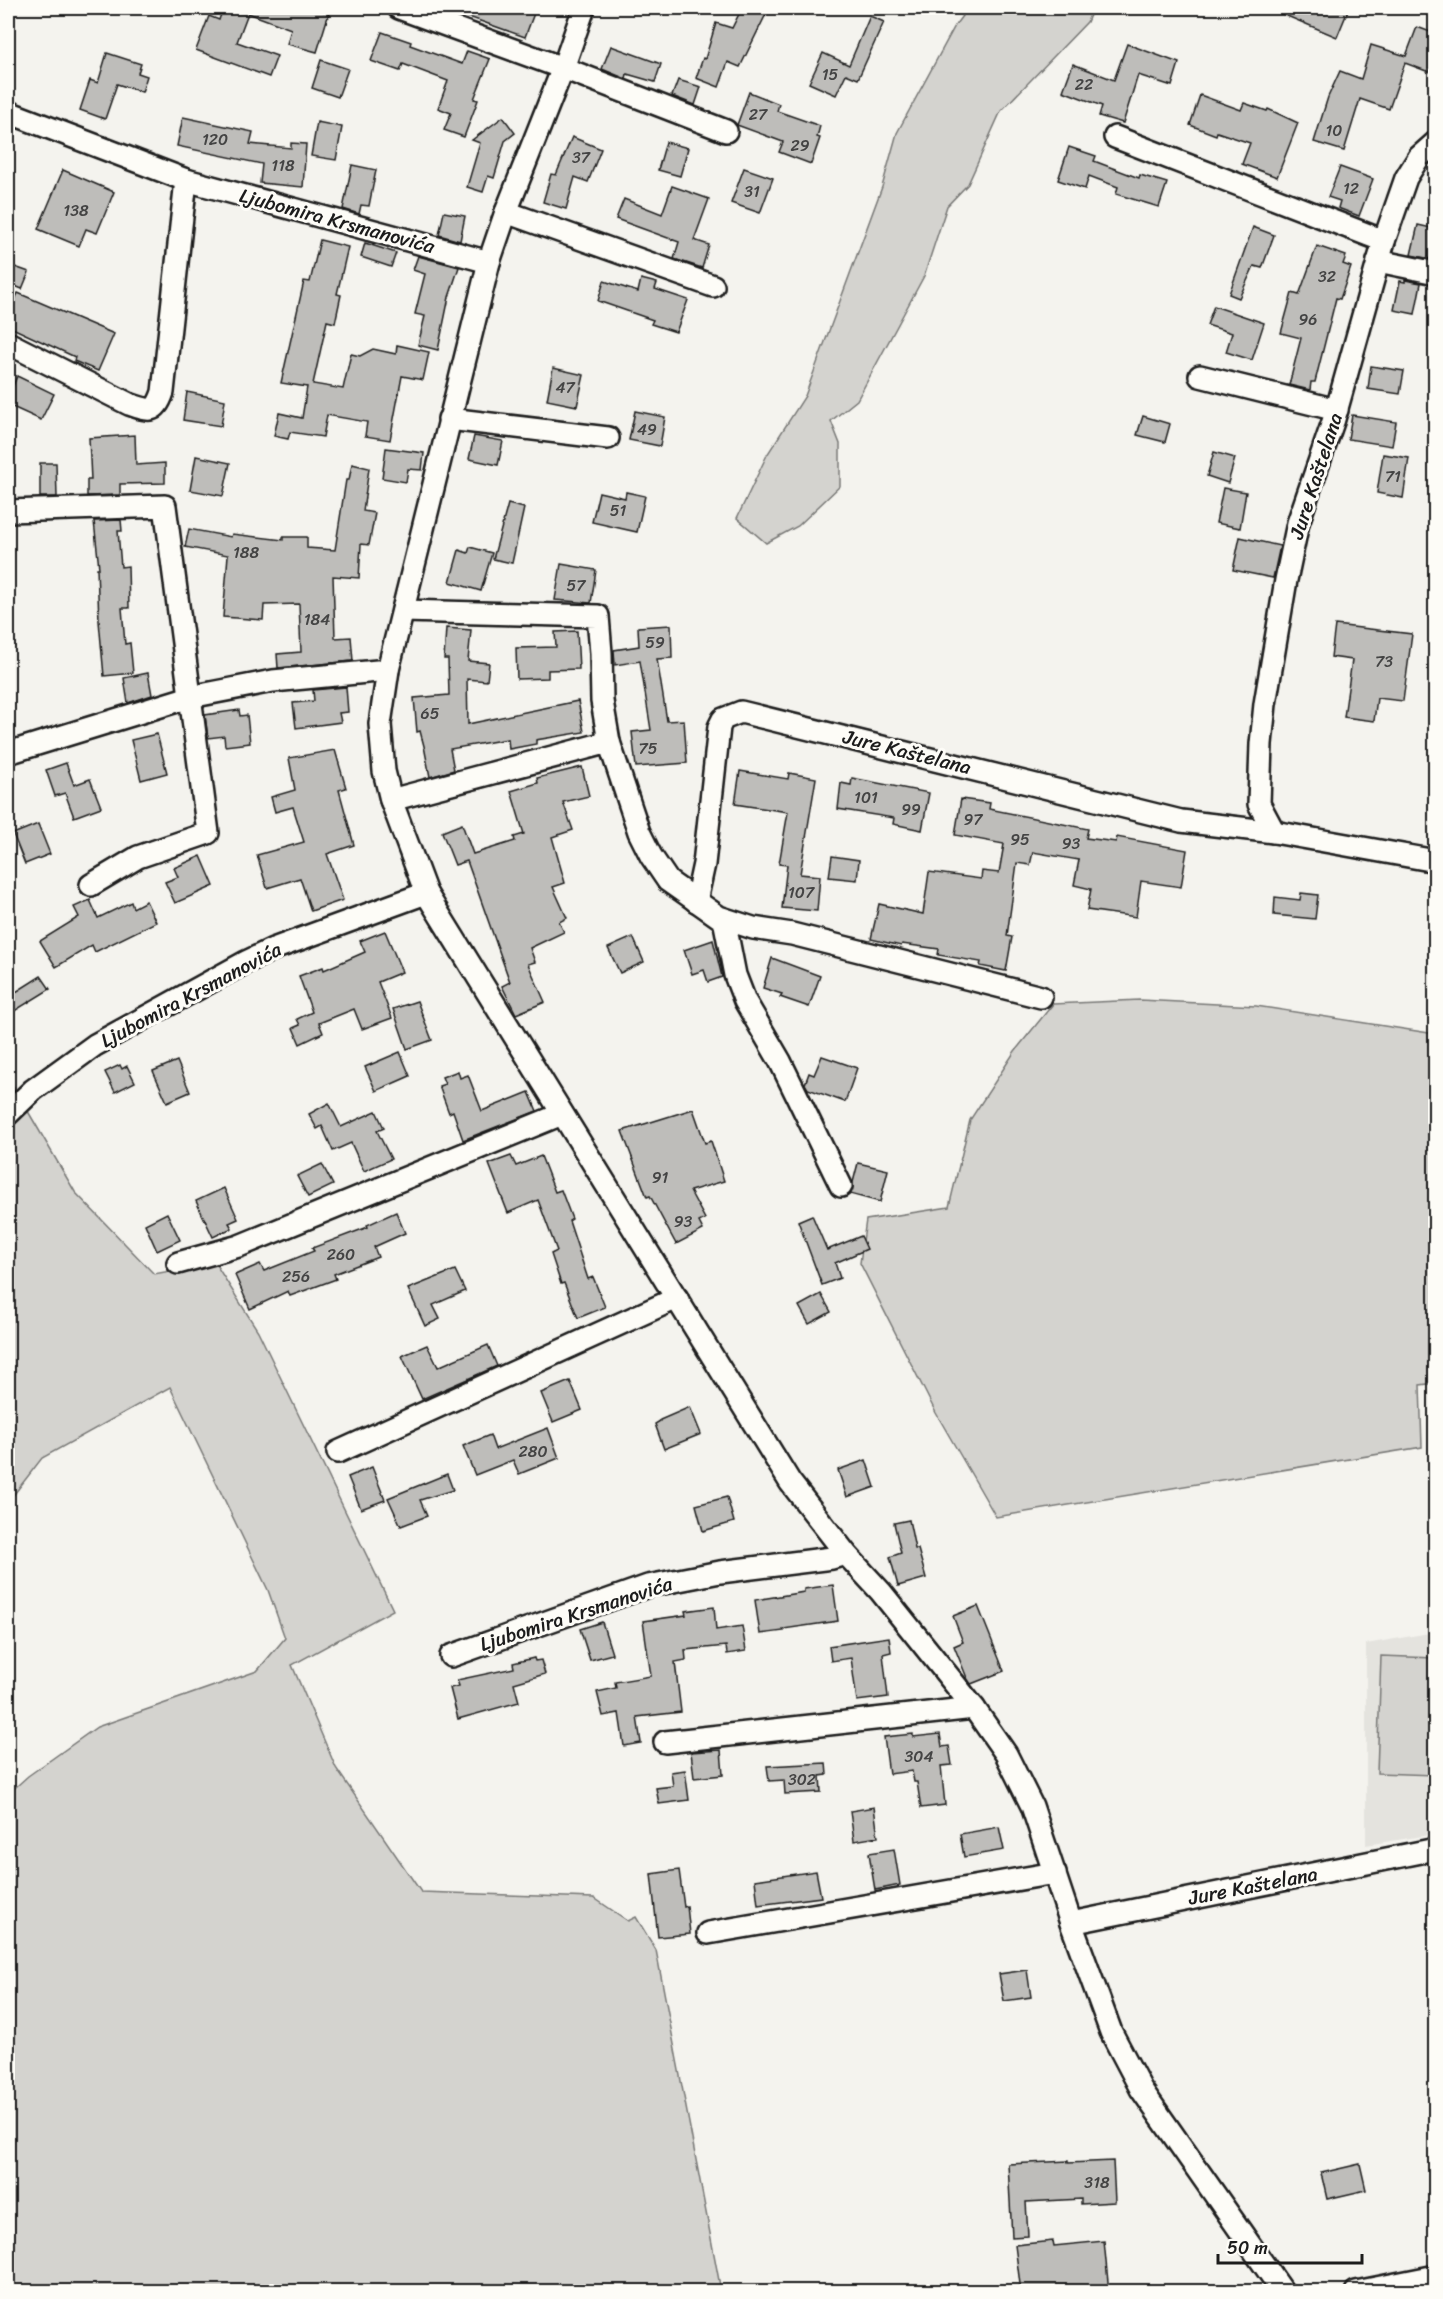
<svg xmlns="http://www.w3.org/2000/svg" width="1443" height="2299" font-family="Sriracha,sans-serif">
	<rect width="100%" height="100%" fill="#f4f3ee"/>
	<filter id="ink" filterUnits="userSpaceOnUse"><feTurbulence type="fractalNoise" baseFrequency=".0167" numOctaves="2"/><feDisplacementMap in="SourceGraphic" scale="12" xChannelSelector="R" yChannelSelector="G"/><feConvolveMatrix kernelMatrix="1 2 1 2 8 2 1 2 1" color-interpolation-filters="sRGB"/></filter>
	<g filter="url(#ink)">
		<path fill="#e4e3de" d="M1435 1632V1834L1366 1845V1644Z"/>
		<g fill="#d4d3cf" stroke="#787876" stroke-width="1.5">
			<path d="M968 8H1093L1087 22 1001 111 968 184 947 206 924 276 857 400 831 421 840 444V486L798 526 766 543 737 518 767 455 805 396 882 187 897 133 956 24Z"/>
			<path d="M1140 1000 1256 1006 1429 1033 1435 1038 1436 1383 1420 1385 1422 1447 996 1517 936 1413 860 1263 866 1220 949 1207 970 1120 1015 1051 1053 1004Z"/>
			<path d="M8 1077 75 1192 154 1274 215 1263 258 1331 393 1610 292 1665 336 1768 421 1892 594 1898 628 1921 636 1917 656 1950 721 2291H8V1794L28 1776 97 1727 257 1671 285 1638 268 1590 170 1387 42 1458 8 1502Z"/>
			<path d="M1381 1656 1435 1658V1775L1377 1773Z"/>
		</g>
		<g fill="#bebdba" stroke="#1c1c1c" stroke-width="1.5">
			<path d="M223 8H309L329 13 317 52 287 44 291 29 248 13 237 42 277 56 269 77 196 50 209 16 219 20Z"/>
			<path d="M449 8H536L525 37 449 10Z"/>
			<path d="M742 8H769L740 67 728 62 719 87 696 78 703 58 705 59 716 23 732 28Z"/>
			<path d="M1268 8H1349L1337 37Z"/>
			<path d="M870 16 884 22 858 79 846 74 836 95 809 83 823 53 849 65Z"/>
			<path d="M1417 27 1436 34V54L1429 72 1405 63 1389 109 1360 99 1344 151 1314 142 1328 97 1340 71 1361 79 1371 45 1406 56Z"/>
			<path d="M382 32 411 42 410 45 462 64 467 51 490 59 474 99 478 100 464 137 444 130 451 113 438 108 448 81 403 64 400 71 371 61Z"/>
			<path d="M1127 44 1179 63 1172 86 1138 75 1123 123 1099 116 1102 106 1063 91 1073 64 1114 80Z"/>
			<path d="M611 46 661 64 655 82 627 74 626 79 602 69Z"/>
			<path d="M107 53 141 64 138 73 147 76 142 92 117 84 105 119 80 110 90 80 98 83Z"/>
			<path d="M321 60 348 69 338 97 312 88Z"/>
			<path d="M678 80 701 87 695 105 672 96Z"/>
			<path d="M749 92 779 104 777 111 820 126 817 137 820 138 811 164 779 152 783 142 737 125Z"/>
			<path d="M1200 95 1241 110 1244 103 1267 111 1268 109 1298 123 1277 177 1242 164 1250 143 1217 132 1216 135 1190 125Z"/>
			<path d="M183 117 253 132 250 144 291 148V143L306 144 303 187 260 183 262 164 177 146Z"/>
			<path d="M503 117 515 133 505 141 494 178 488 176 483 192 467 187 480 143 472 140Z"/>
			<path d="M317 122 342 127 336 160 311 156Z"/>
			<path d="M572 137 601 149 588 182 575 177 566 209 543 202 551 174 556 175Z"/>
			<path d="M666 142 688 148 680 176 658 170Z"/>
			<path d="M1069 147 1096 156 1094 161 1139 178 1140 175 1167 183 1159 207 1116 194 1118 187 1089 176 1085 189 1058 180Z"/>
			<path d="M352 165 376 170 369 206 361 205 359 214 343 209Z"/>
			<path d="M1340 167 1373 179 1359 216 1338 208 1340 201 1328 197Z"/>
			<path d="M744 168 773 178 760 213 731 203Z"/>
			<path d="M63 170 114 192 97 233 86 229 79 246 38 229Z"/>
			<path d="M672 186 709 199 694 240 709 245 702 268 674 259 679 242 616 219 624 199 662 214Z"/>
			<path d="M444 212 465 216 460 241 439 235Z"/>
			<path d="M1418 225 1436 229V260L1411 255Z"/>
			<path d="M1253 227 1274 235 1262 268 1254 266 1239 298 1229 294Z"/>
			<path d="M320 240 348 247 337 294 341 295 335 323 327 321 313 384 343 389 351 354 360 356 373 349 396 354 397 345 429 352 423 380 402 376 390 440 365 436 367 422 327 415 323 437 290 432 288 439 274 436 279 413 302 418 307 387 281 383 304 281 310 282Z"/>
			<path d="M365 243 396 253 391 267 361 257Z"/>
			<path d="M1317 246 1346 256 1343 264 1351 267 1340 299 1336 298 1315 382H1311L1310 390 1289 385 1301 338 1281 333 1292 293 1299 295Z"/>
			<path d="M418 256 459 267 449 297 438 350 418 345 425 316 415 314 425 274 413 270Z"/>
			<path d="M15 267 29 272 22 289 8 283Z"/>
			<path d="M641 279 657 283 655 289 688 300 676 332 651 324 653 320 598 301 604 281 638 292Z"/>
			<path d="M1405 280 1421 283 1415 314 1394 310 1400 281 1405 282Z"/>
			<path d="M18 293 114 334 98 371 74 361 75 357 8 326V315Z"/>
			<path d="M1214 306 1264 323 1252 360 1226 352 1232 333 1207 325Z"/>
			<path d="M1371 366 1404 371 1400 394 1368 389Z"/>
			<path d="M553 368 584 375 577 406 547 400Z"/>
			<path d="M17 376 54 394 41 420 8 405V398Z"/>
			<path d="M187 392 225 400 221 426 183 420Z"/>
			<path d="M635 411 665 417 660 446 629 440Z"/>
			<path d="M1352 415 1396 422 1392 446 1348 439Z"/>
			<path d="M1143 416 1170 424 1165 442 1137 435Z"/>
			<path d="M135 435 136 465 165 463V483L120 484V495L87 496V480H91L89 438Z"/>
			<path d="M474 436 503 441 498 465 469 459Z"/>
			<path d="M386 448 424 453 422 470 408 469 406 482 382 478Z"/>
			<path d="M1214 452 1235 458 1228 483 1207 476Z"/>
			<path d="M1383 454 1409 458 1403 498 1377 493Z"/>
			<path d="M196 456 230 463 223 496 190 490Z"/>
			<path d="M40 463H56L57 497H40Z"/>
			<path d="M352 464 369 468 363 511 375 513 369 545 361 544 359 578 333 576 335 638 351 637 353 661 278 668 277 654 301 652 299 604 264 605 263 620 223 617 228 555 185 547 189 529 231 537 232 534 283 540V537H307V548L335 550 346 480H349Z"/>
			<path d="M1223 488 1246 492 1240 528 1216 523Z"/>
			<path d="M599 492 625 498 626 492 645 496 637 532 592 522Z"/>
			<path d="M508 504 524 508 512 563 493 559Z"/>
			<path d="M121 520 122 531H118L121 567 128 566 129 608H122L125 644 130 643 133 673 104 676 99 621 97 568H99L94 521Z"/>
			<path d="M1240 537 1280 546 1273 578 1233 570Z"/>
			<path d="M470 547 492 553 481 591 450 582 459 550 468 553Z"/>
			<path d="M561 564 596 570 591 603 555 600Z"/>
			<path d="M671 625 672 658 657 659 667 721 684 720 687 763 636 767 632 732 651 730 640 661 615 665 614 650 639 646 638 627Z"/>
			<path d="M1335 625 1412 634 1403 701 1377 698 1374 721 1344 717 1352 660 1331 657Z"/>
			<path d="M446 628 471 630 468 661 489 663 487 681 467 679 468 724 578 701 584 732 536 740V744L509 749 508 739 450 749 454 770 430 777 424 746 420 731 417 732 414 698 449 695 448 659H444Z"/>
			<path d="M577 631 579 669 548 670V678L517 679 516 648 556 647 555 632Z"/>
			<path d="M148 673 152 695 128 703 124 678Z"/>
			<path d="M346 687 348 712 339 713 341 722 296 728 293 703 314 701 313 690Z"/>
			<path d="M239 710 240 716 247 715 250 743 225 746 224 736 208 738 205 715Z"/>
			<path d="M157 734 167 773 141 780 131 740Z"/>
			<path d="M335 750 346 788 339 790 354 845 327 854 343 900 311 911 300 878 267 888 257 855 304 842 293 807 275 812 271 797 295 790 289 758Z"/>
			<path d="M66 763 74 785 90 779 101 807 74 817 65 793 55 796 46 770Z"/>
			<path d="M582 767 589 796 563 802 573 830 552 837 565 883 553 887 567 918 559 922 564 932 530 948 535 962 528 964 545 1002 516 1014 502 986 510 982 467 861 455 865 442 832 462 824 473 854 515 841 514 837 524 834 511 791 538 783 537 778Z"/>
			<path d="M740 771 788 779 789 773 816 778 800 874 820 876 817 911 782 908 787 865 779 864 788 812 735 804Z"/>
			<path d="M852 778 929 793 922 830 893 824 894 818 838 809 841 783 851 785Z"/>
			<path d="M961 799 990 803 989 809 1088 829 1086 838 1116 842 1117 837 1187 850 1181 887 1141 881 1136 917 1087 910 1091 889 1074 885 1079 860 1033 852 1030 865 1017 863 1007 936 1012 937 1006 971 980 966 981 962 938 955 939 949 902 944 901 946 871 939 879 904 923 914 929 872 981 879 982 871 999 873 1004 844 955 835Z"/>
			<path d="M38 824 50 854 25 864 13 834Z"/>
			<path d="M201 856 214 886 175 903 165 882 178 877 174 868Z"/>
			<path d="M832 856 859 860 857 880 829 877Z"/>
			<path d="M1301 893 1318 895 1315 919 1274 915 1275 897 1300 900Z"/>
			<path d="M90 900 98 918 131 902 133 908 146 901 156 922 95 952 92 945 56 967 40 941 79 917 74 907Z"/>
			<path d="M385 931 402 972 378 982 392 1018 362 1029 354 1009 319 1023 323 1033 300 1044 293 1028 300 1025 297 1019 312 1012 299 976 323 967 324 970 365 952 360 941Z"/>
			<path d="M633 937 644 962 620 973 608 948Z"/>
			<path d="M713 940 722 977 708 982 704 970 692 974 684 950Z"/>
			<path d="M772 958 820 976 809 1007 780 997 782 994 763 988Z"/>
			<path d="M41 976 50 989 8 1015V997Z"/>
			<path d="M417 1001 432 1040 407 1049 393 1009Z"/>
			<path d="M400 1052 410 1076 376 1091 365 1067Z"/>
			<path d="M822 1056 857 1068 845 1102 808 1089 805 1084 809 1073 814 1075Z"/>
			<path d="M177 1061 190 1092 167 1102 153 1071Z"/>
			<path d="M120 1065 122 1069 127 1066 135 1082 115 1092 105 1072Z"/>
			<path d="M458 1071 460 1078 468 1075 482 1111 529 1092 537 1111 463 1140 453 1111 449 1113 439 1086 445 1084 442 1077Z"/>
			<path d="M329 1103 341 1127 376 1111 384 1128 377 1131 391 1159 364 1171 351 1143 333 1151 322 1126 317 1129 309 1114Z"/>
			<path d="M693 1109 705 1143 711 1141 724 1181 690 1191 705 1219 699 1222 703 1230 676 1244 650 1196 647 1197 622 1131Z"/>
			<path d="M511 1156 516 1166 541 1156 555 1192 561 1190 572 1219 569 1221 588 1279 593 1277 605 1307 578 1318 564 1283 561 1284 551 1254 557 1251 538 1200 508 1213 489 1164Z"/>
			<path d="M858 1163 888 1170 880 1202 850 1194Z"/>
			<path d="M322 1164 333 1185 308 1197 297 1176Z"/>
			<path d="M224 1188 238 1219 229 1223 232 1228 213 1237 196 1201Z"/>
			<path d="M396 1212 405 1233 374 1247 378 1257 334 1274 336 1279 290 1296 288 1291 250 1309 235 1275 260 1264 264 1271 314 1251 312 1248 368 1227 367 1225Z"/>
			<path d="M167 1213 180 1240 157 1251 145 1224Z"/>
			<path d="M812 1215 827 1250 861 1236 867 1249 835 1263 840 1278 822 1285 798 1221Z"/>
			<path d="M455 1270 465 1291 433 1305 440 1319 425 1326 408 1289Z"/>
			<path d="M821 1294 831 1312 809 1324 799 1306Z"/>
			<path d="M427 1345 438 1367 488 1345 497 1366 422 1399 402 1356Z"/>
			<path d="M570 1381 582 1410 553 1422 541 1393Z"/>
			<path d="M690 1407 701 1434 664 1449 655 1424 660 1421V1420Z"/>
			<path d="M548 1428 559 1458 519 1474 513 1460 475 1475 463 1446 490 1435 495 1449Z"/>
			<path d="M866 1460 875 1487 847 1497 838 1470Z"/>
			<path d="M372 1467 385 1500 361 1509 348 1477Z"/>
			<path d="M447 1474 453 1490 420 1500 427 1516 401 1526 388 1498Z"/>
			<path d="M727 1497 734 1522 703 1531 696 1505Z"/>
			<path d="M909 1520 915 1549H918L926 1578 898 1586 890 1557 901 1553 894 1523Z"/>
			<path d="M833 1585 838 1621 783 1629 784 1631 760 1634 755 1600 804 1592V1589Z"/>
			<path d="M978 1606 1004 1671 971 1684 967 1678 954 1646 963 1642 953 1616Z"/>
			<path d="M714 1607 716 1630 742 1626 746 1651 727 1654 726 1646 685 1650 686 1660 675 1662 681 1712 637 1717 641 1743 624 1746 619 1713 603 1716 597 1692 616 1688 615 1682 651 1676 643 1621 686 1615 685 1611Z"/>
			<path d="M602 1622 612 1654 590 1660 580 1629Z"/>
			<path d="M889 1637 891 1652 883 1654 888 1697 857 1701 851 1658 831 1661 829 1646Z"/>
			<path d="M534 1658 535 1661 541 1660 545 1674 514 1683 519 1702 458 1719 450 1688 459 1686 457 1680 514 1668 513 1663Z"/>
			<path d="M913 1734V1737L940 1734 942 1747 949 1746 952 1765 941 1766 945 1805 921 1808 917 1782H914L912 1771 889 1774 884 1737Z"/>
			<path d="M721 1750 723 1775 694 1778 691 1752Z"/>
			<path d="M826 1763 827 1775 820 1776 821 1792 785 1794 784 1780 769 1781 767 1766Z"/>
			<path d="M685 1770 689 1800 659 1804 656 1788 673 1786 671 1772Z"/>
			<path d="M874 1807 878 1837 854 1841 850 1811Z"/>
			<path d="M999 1827 1004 1850 964 1857 960 1834Z"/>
			<path d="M894 1849 900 1885 875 1890 869 1853Z"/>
			<path d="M679 1870 684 1907 687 1906 690 1934 658 1937 651 1874Z"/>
			<path d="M816 1871 821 1897 758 1905 755 1880Z"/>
			<path d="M1027 1970 1031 1997 1004 2001 999 1974Z"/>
			<path d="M1068 2161V2163L1113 2161 1115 2202 1081 2204V2199L1026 2202 1028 2236 1012 2237 1008 2164Z"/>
			<path d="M1360 2164 1366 2190 1327 2199 1321 2173Z"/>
			<path d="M1053 2241 1054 2246 1104 2241 1109 2292H1021L1015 2245Z"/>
		</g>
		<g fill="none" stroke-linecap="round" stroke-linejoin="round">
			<defs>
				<g id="minor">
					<path d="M399 8 563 68 726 131"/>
					<path d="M584 8 563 68 506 212 489 262 388 670 380 724 384 771 391 800 426 893 790 1482 846 1554 881 1592 974 1708 1006 1754 1032 1806 1071 1923 1111 2032 1141 2089 1283 2292"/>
					<path d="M8 112 186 180 489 262"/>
					<path d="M1115 137 1384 241"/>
					<path d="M506 212 713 286"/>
					<path d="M1378 261 1436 273"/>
					<path d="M8 343 129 404C149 411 156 414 163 392L186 180"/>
					<path d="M1200 376 1337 410"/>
					<path d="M449 419 608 438"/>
					<path d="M8 511 165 506 208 833 138 857 91 885"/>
					<path d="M403 611 598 616 601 653 602 701 609 742"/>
					<path d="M8 753 190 697 273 681 388 670"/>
					<path d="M391 800 609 742 639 832 651 856 668 881 719 917 753 928 792 934 1041 997"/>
					<path d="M1274 832 1259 804 1261 744 1265 704 1286 580 1298 523 1334 419 1384 241 1406 178 1419 157 1436 142"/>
					<path d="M696 901 704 864 719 727 723 719 741 712 1181 821 1274 832 1436 861"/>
					<path d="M724 919 735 975 745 1001 780 1061 841 1186"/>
					<path d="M8 1114 33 1090 95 1045 246 962 273 949 426 893"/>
					<path d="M178 1263 239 1246 562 1114"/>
					<path d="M338 1452 677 1298"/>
					<path d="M451 1656 648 1586 720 1572 832 1558 846 1554"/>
					<path d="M665 1742 974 1708"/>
					<path d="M1071 1923 1436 1849"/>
					<path d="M708 1933 1055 1873"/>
					<path d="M1356 2292 1436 2276"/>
				</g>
			</defs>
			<use href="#minor" stroke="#1c1c1c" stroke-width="26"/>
			<use href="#minor" stroke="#fdfcf7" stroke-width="21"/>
		</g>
	</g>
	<g text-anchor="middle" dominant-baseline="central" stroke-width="6" stroke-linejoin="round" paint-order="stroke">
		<g font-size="16" fill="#444">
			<text x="830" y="74">15</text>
			<text x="1084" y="84">22</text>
			<text x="758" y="114">27</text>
			<text x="1334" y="130">10</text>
			<text x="215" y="139">120</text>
			<text x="800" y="145">29</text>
			<text x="581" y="157">37</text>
			<text x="283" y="165">118</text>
			<text x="1351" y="188">12</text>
			<text x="752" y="191">31</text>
			<text x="76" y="210">138</text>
			<text x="1327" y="276">32</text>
			<text x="1308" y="319">96</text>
			<text x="565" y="387">47</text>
			<text x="647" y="429">49</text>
			<text x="1393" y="476">71</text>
			<text x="618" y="510">51</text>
			<text x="246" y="552">188</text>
			<text x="576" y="585">57</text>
			<text x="317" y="619">184</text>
			<text x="655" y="642">59</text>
			<text x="1384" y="661">73</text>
			<text x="430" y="713">65</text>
			<text x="648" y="748">75</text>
			<text x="866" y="797">101</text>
			<text x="911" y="809">99</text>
			<text x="973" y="819">97</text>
			<text x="1020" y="839">95</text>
			<text x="1071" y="843">93</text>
			<text x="801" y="892">107</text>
			<text x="660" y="1177">91</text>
			<text x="683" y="1221">93</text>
			<text x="341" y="1254">260</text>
			<text x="296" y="1276">256</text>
			<text x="533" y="1451">280</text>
			<text x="919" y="1756">304</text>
			<text x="802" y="1779">302</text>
			<text x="1097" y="2182">318</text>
		</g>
		<g font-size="20" fill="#1c1c1c" stroke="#fdfcf7">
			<text transform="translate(337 221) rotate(15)">Ljubomira Krsmanovića</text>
			<text transform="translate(1316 476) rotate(-72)">Jure Kaštelana</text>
			<text transform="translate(907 752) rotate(14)">Jure Kaštelana</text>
			<text transform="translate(191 995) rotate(-28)">Ljubomira Krsmanovića</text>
			<text transform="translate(576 1614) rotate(-18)">Ljubomira Krsmanovića</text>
			<text transform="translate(1253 1886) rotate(-11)">Jure Kaštelana</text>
		</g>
	</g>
	<rect width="1443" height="2299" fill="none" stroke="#fdfcf7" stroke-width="30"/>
	<rect x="15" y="15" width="1413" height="2269" fill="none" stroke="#1c1c1c" stroke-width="2" filter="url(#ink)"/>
	<path d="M1218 2254v9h144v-9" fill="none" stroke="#1c1c1c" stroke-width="3"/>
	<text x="1227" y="2254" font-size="18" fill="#1c1c1c" stroke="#fdfcf7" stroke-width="4.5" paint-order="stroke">50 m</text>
</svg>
